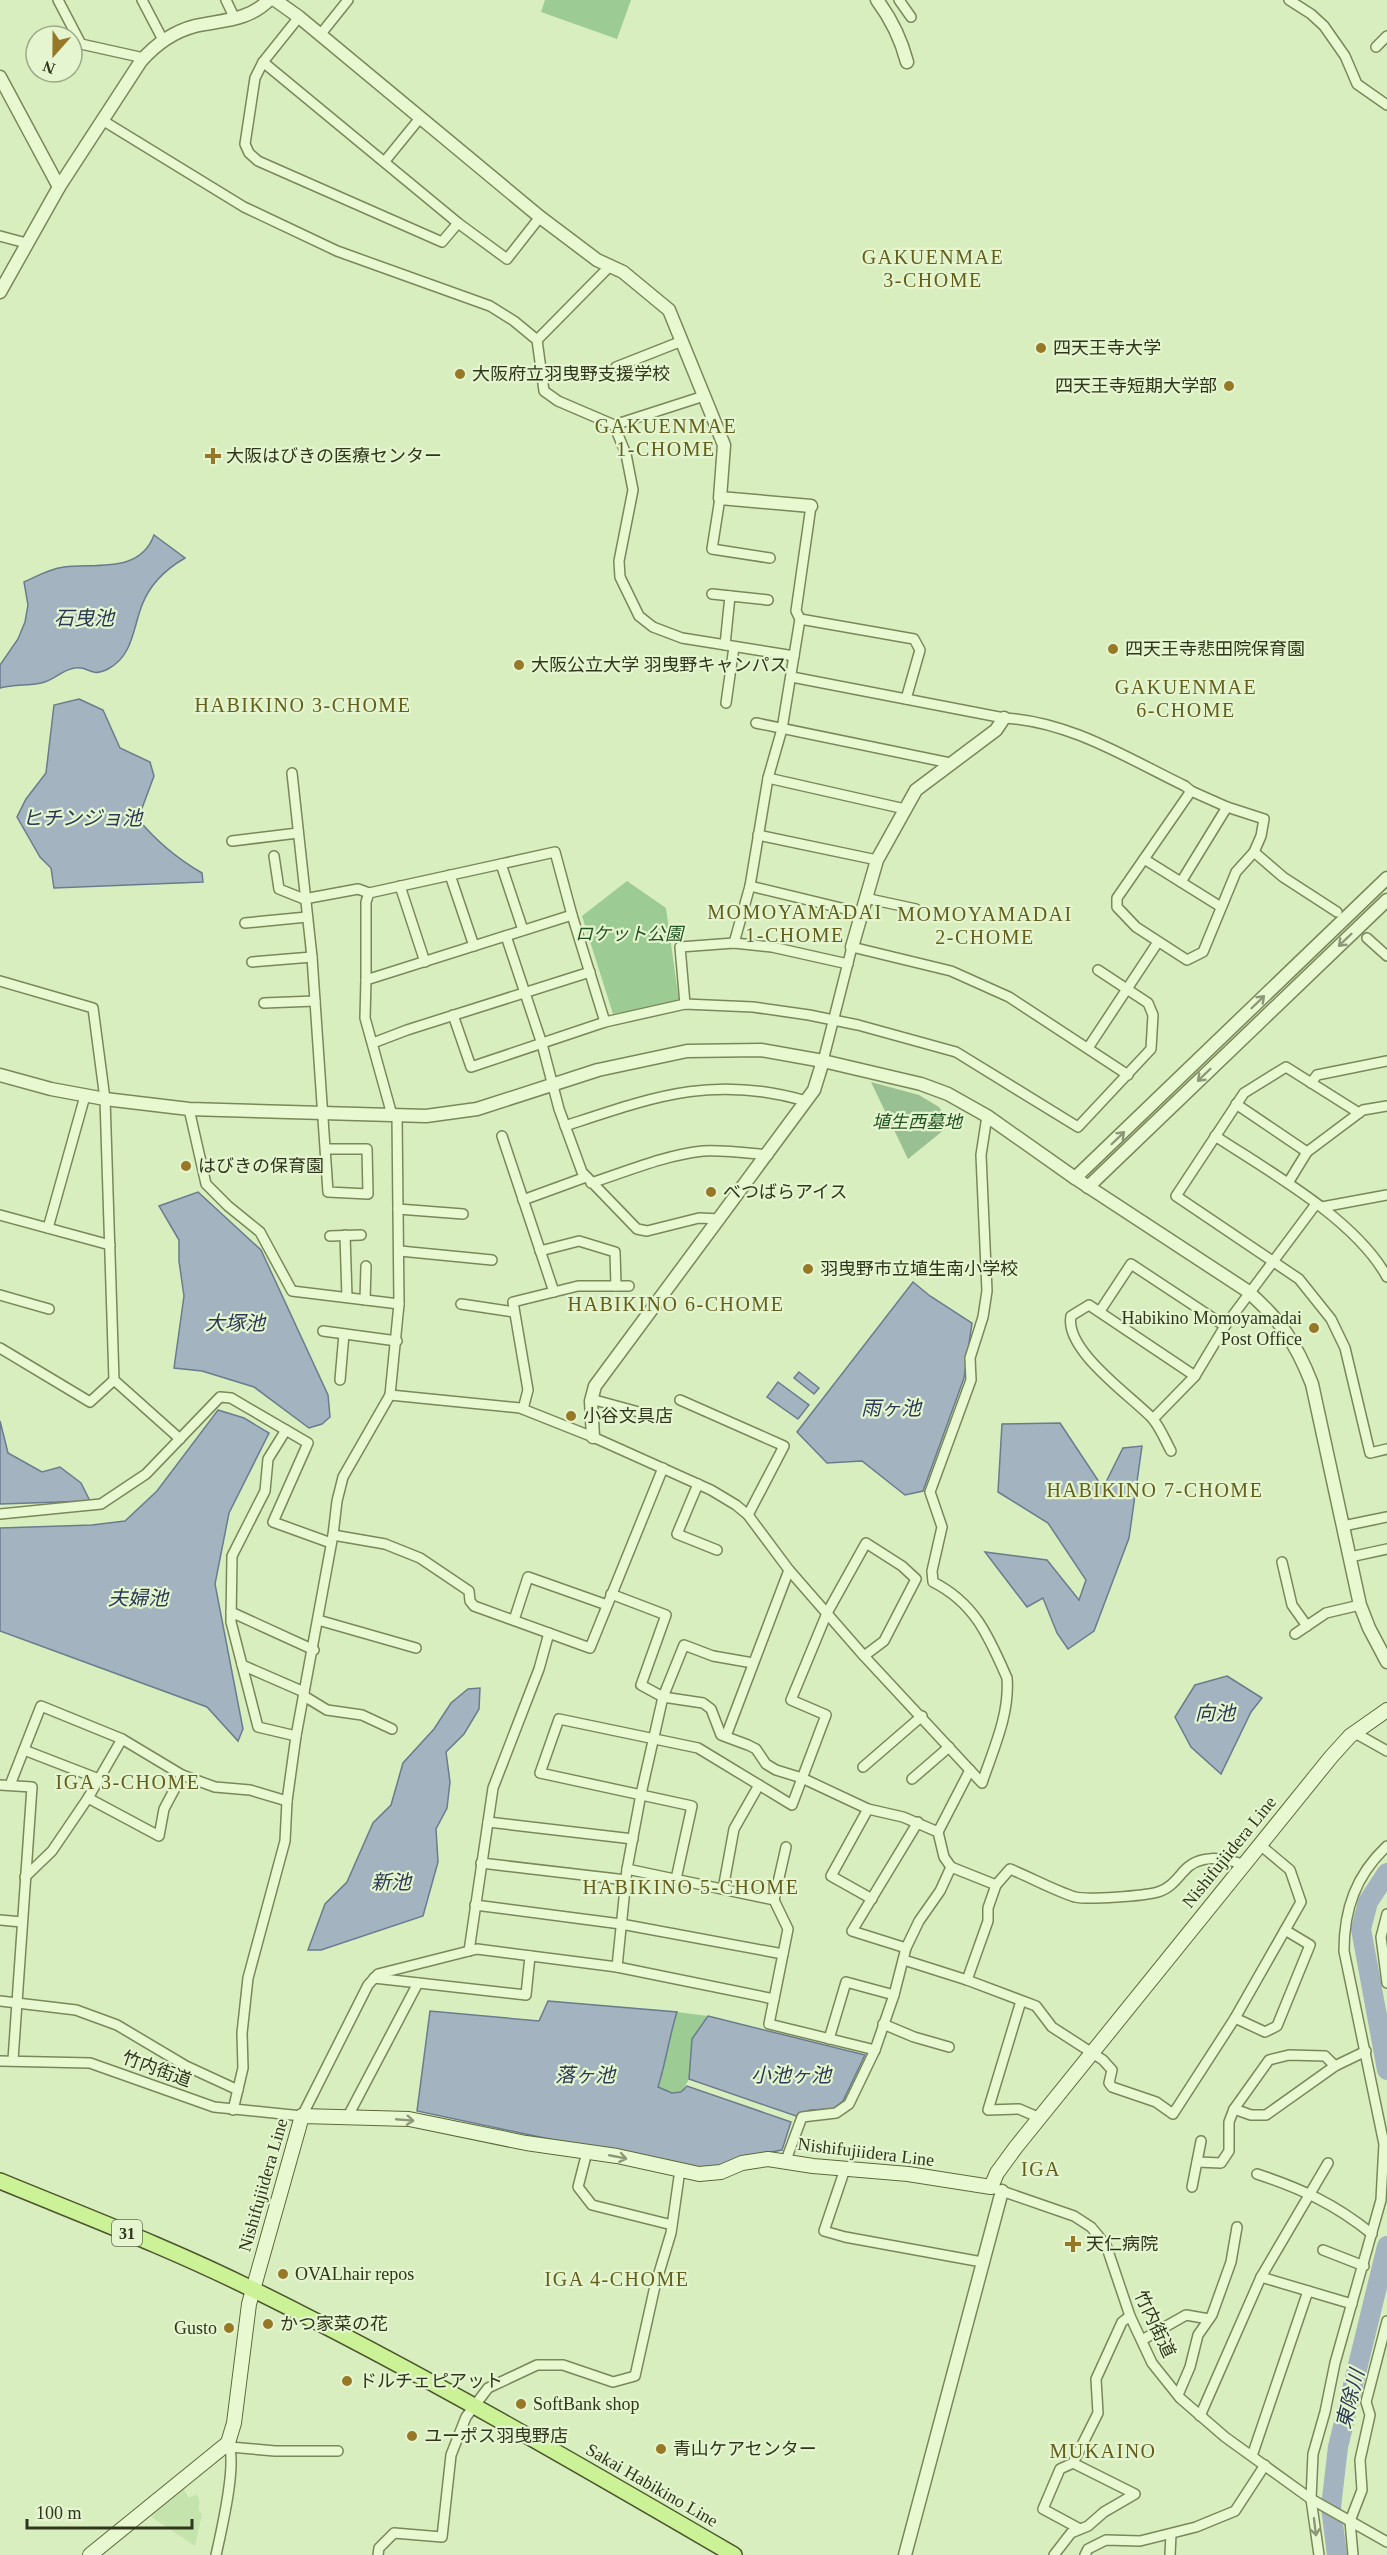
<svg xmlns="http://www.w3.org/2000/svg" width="1387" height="2555" font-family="'Times New Roman','Noto Sans JP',serif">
	<rect width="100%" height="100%" fill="#d9eebf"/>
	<path fill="#c4e3ad" d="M183 2488 189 2498 196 2494 199 2498V2511L202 2514 195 2546 150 2516Z"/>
	<g fill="#9ccc94">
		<path d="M545 0H631L617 39 541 12Z"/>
		<path d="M627 881 666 908 679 1001 613 1014 582 916Z"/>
		<path d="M677 2012 708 2016 692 2039 689 2079 682 2092 672 2093 658 2087C666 2062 669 2037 677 2012Z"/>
	</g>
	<path fill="#99c093" d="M871 1082 919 1095 939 1107 950 1125 908 1159Z"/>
	<g fill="#a3b3c0" stroke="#6a7c8d" stroke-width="1.5">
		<path d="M154 535 185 558C166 569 150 584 142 605 133 628 133 656 108 669 90 678 90 666 75 668 63 669 53 681 41 683 27 686 14 684 0 688V665L18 639 25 622 28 605 24 582C37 576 49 569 64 567 95 563 140 574 154 535Z"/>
		<path d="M79 699 103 710 120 748 150 762 154 776 138 819C157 842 176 858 202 873L203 882 54 888 51 868 40 857 17 817 26 799 46 773 54 705Z"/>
		<path d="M198 1192 261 1250 328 1395 330 1417 322 1424 309 1428 254 1387 202 1371 174 1368 184 1296 179 1261V1240L159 1206Z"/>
		<path d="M913 1282 930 1296 972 1323 964 1378 923 1491 905 1495 862 1461 827 1463 797 1432Z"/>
		<path d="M799 1372 819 1388 814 1394 794 1378Z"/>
		<path d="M778 1382 809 1405 798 1419 767 1397Z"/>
		<path d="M218 1410 244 1418 269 1433 229 1513 215 1584 243 1729 238 1741 207 1707 0 1631V1528L92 1525 125 1521 157 1491Z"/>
		<path d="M0 1421 8 1453 42 1472 60 1467 81 1483 90 1501 0 1504Z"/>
		<path d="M1060 1423 1103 1488 1123 1448 1142 1446 1129 1538 1094 1631 1068 1649 1057 1633 1043 1598 1027 1607 985 1552 1047 1560 1079 1600 1086 1580 1048 1523 998 1492 1002 1424Z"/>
		<path d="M1227 1676 1262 1698 1251 1712 1221 1774 1191 1747 1175 1717 1195 1685Z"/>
		<path d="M480 1688 479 1709 464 1734 446 1752 450 1782 447 1808 436 1829 438 1862 423 1916 321 1950H308L325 1904 347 1882 373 1823 391 1805 403 1763 434 1729 451 1703 468 1689Z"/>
		<path d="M548 2001 677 2012C669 2037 666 2062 658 2087L672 2093 681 2092 687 2086 791 2122 782 2150 749 2156 726 2167 696 2170 417 2111 430 2011 539 2021Z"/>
		<path d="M708 2016 865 2055 843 2101 833 2109 810 2110 796 2116 689 2079 692 2039Z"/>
	</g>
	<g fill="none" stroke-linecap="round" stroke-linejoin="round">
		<g stroke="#a3b3c0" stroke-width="20">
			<path d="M1387 1873 1368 1902 1361 1929 1387 2070"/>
			<path d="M1337 2555 1331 2507 1338 2447 1387 2246"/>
		</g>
		<defs>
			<g id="minor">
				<path d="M58 0 81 44 144 58"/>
				<path d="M142 0 163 40"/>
				<path d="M226 0 235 19"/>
				<path d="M899 0 911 17"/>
				<path d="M1289 0 1311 14 1324 26 1345 56 1357 84 1387 105"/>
				<path d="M299 17 263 62 255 78 245 144 249 153 258 161 442 242 458 223"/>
				<path d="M320 35 348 0"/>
				<path d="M1376 47 1387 36"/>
				<path d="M263 62 458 223 507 259 540 217"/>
				<path d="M102 120 244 207 337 251 490 306 514 321 537 340 544 391 558 401 614 425 626 454 633 490 619 561 620 577 639 616 653 627 682 638 794 656"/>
				<path d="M385 161 420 118"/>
				<path d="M0 236 26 243"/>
				<path d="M537 340 610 266"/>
				<path d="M616 367 682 341"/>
				<path d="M614 425 704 396"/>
				<path d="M720 498 712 549 770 558"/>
				<path d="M712 594 768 600"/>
				<path d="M800 619 914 639 920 650 906 699"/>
				<path d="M725 645 730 596"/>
				<path d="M792 677 1004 718C1069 721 1127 758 1185 786L1191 791"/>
				<path d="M726 703 734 647"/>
				<path d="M756 723 950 763"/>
				<path d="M292 773 312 957 328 1192 368 1194 367 1149H326"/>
				<path d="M768 778 905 809"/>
				<path d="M1191 791 1227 807 1264 819 1261 836 1254 852 1236 872 1203 952 1187 960 1136 927 1117 907V898Z"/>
				<path d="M758 835 877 860"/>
				<path d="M232 841 298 833"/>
				<path d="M1254 852 1283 877 1337 912"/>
				<path d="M274 856 279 889 304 899 358 889 369 893"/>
				<path d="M1144 859 1221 907"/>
				<path d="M450 875 474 946"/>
				<path d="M1181 882 1227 807"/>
				<path d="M400 886 425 962"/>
				<path d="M750 886 862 913"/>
				<path d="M865 898 916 909"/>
				<path d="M245 923 307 917"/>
				<path d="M523 930 501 864 555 852 572 915"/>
				<path d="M506 936 542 1044 559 1109 582 1172 637 1229 647 1231 699 1218 720 1219"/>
				<path d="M1367 938 1387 956"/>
				<path d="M734 943 750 886 768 778 782 729 800 619 796 611 811 506"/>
				<path d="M252 962 312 957"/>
				<path d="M366 980V902L369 893 501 864"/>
				<path d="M0 981 93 1008 105 1099 114 1380 180 1439"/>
				<path d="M264 1003 315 1001"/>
				<path d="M685 1004 680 947 734 943 772 947 848 964"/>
				<path d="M453 1015 471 1067 605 1022 685 1004 753 1007 809 1015 858 1025 956 1052 1078 1127 1151 1049 1153 1015 1148 1003 1098 970"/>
				<path d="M373 1043 407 1030 590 972"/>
				<path d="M1088 1048 1158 942"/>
				<path d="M823 1061 852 947 951 971 1009 997 1128 1075"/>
				<path d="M1311 1083 1317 1075 1387 1061"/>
				<path d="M1236 1104 1307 1152"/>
				<path d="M189 1109 206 1184 228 1206 260 1232 292 1291 399 1304"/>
				<path d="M1359 1113 1286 1067 1244 1093 1176 1196 1299 1279 1331 1319 1345 1348 1370 1453 1387 1449"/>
				<path d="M392 1115 365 1018 366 980 572 915 605 1022"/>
				<path d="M565 1126C653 1097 713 1074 806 1101"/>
				<path d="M502 1136 554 1292"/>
				<path d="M1215 1136C1270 1172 1355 1219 1387 1277"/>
				<path d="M591 1183C628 1171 665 1155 703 1151 725 1150 747 1153 768 1155"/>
				<path d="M1288 1183 1307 1152 1363 1110 1387 1106"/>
				<path d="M523 1200 586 1177"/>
				<path d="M1322 1207 1387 1195"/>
				<path d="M398 1209 463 1214"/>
				<path d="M0 1215 110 1245"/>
				<path d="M48 1228 85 1096"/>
				<path d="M345 1235 347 1297"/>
				<path d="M330 1236 361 1235"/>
				<path d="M400 1251 492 1260"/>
				<path d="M540 1251 579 1241 615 1252 616 1286"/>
				<path d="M0 1295 49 1309"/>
				<path d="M365 1300 366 1266"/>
				<path d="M461 1304 514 1312"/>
				<path d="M1100 1311 1131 1264 1225 1326"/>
				<path d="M323 1331 397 1341"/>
				<path d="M0 1348 90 1402 114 1380"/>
				<path d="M340 1380 344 1334"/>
				<path d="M390 1395 520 1408 593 1437 711 1490 736 1505 748 1515 789 1570 864 1656 982 1783C993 1750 1010 1714 1007 1678 989 1637 975 1603 933 1582L932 1571 942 1527 930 1492 971 1380 970 1358 983 1317 987 1291 981 1155 987 1116"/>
				<path d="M591 1399 646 1414"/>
				<path d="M680 1400 784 1446 748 1515"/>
				<path d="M523 1409 528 1390 513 1302 578 1286H629"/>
				<path d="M1153 1419 1195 1376 1225 1326 1316 1204"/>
				<path d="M286 1430 268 1459 265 1491 232 1556 231 1622 258 1727 296 1736"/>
				<path d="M1171 1451C1165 1440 1160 1427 1152 1418 1131 1396 1064 1350 1071 1316L1089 1305 1195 1376"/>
				<path d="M698 1484 677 1534 717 1550"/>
				<path d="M0 1514 101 1504 146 1474 220 1397 231 1398 308 1443 273 1522 331 1543"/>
				<path d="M1343 1526 1387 1517"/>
				<path d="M333 1535 385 1544 420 1558 469 1591 470 1601 474 1606 590 1648 663 1468"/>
				<path d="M1350 1557 1387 1549"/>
				<path d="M1282 1562 1292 1605 1307 1626"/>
				<path d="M611 1594 666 1615 641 1685 663 1697 703 1703 711 1709 721 1735 748 1745 756 1749 766 1764 776 1770 802 1778 868 1809 903 1817 938 1832 944 1857 951 1867"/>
				<path d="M231 1612 314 1650"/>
				<path d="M318 1620 416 1648"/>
				<path d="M514 1620 528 1577 607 1605"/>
				<path d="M1295 1634 1326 1613 1360 1605"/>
				<path d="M242 1665 304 1692"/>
				<path d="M304 1696 327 1710 362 1715 392 1729"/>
				<path d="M1355 1733 1387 1751"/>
				<path d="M726 1736 789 1570"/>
				<path d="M24 1750 99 1779"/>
				<path d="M863 1767 922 1716"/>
				<path d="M912 1779 949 1747"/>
				<path d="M0 1785 32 1787 13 2060"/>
				<path d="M10 1785 41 1706 122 1739"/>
				<path d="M88 1798 159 1836 164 1809 182 1775"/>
				<path d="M868 1809 831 1876 872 1899"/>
				<path d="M488 1822 633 1839"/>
				<path d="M938 1832 970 1770"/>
				<path d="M481 1863 626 1880"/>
				<path d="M627 1869 774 1900 788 1929 769 2024 875 2050"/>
				<path d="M25 1877 52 1851 88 1798 122 1739 182 1775 215 1787 250 1790 287 1801 296 1736 333 1535 337 1501 343 1477 390 1395 399 1304 397 1116"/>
				<path d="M676 1879 692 1806 540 1773 559 1719 698 1748 792 1805 826 1715 791 1700 827 1613 866 1543 902 1566 916 1579 884 1641 864 1656"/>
				<path d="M723 1889 734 1829 759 1785"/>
				<path d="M774 1900 786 1847"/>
				<path d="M475 1905 621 1924 783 1954"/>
				<path d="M1387 1914 1381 1937 1387 1983"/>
				<path d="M0 1920 22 1922"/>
				<path d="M906 1948 852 1931 918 1822"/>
				<path d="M469 1951 477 1949 617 1967 774 1999"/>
				<path d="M904 1960 967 1980 1036 2006 1052 2027 1103 2060 1112 2070 1109 2083 1112 2087 1156 2102 1173 2114 1235 2018 1301 1902 1290 1870 1259 1844"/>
				<path d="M617 1967 627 1869 641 1794 663 1697 684 1645 713 1656 753 1663"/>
				<path d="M374 1978 526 1995 530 1956"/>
				<path d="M967 1980 988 1921V1908L996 1885"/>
				<path d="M0 2001 76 2010 117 2025 186 2066 238 2090"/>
				<path d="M1021 2001 988 2110 1019 2109 1040 2118"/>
				<path d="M1235 2018 1265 2032 1277 2026 1310 1945 1285 1930"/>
				<path d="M883 2024 914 2037 949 2047"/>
				<path d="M829 2039 846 1982 894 1995"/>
				<path d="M0 2061 90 2063 214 2107 302 2116 368 1985 378 1974 469 1951 493 1788 539 1669 549 1633"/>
				<path d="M1234 2109 1251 2115H1266L1335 2066 1366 2051"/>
				<path d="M233 2110 243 2068 242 2033 248 1978 285 1841 287 1801"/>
				<path d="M347 2118 418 1983"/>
				<path d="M587 2152 578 2187 592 2205 672 2225"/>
				<path d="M786 2160 802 2117 836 2113 849 2104 875 2050 894 1995 906 1948 919 1921 940 1891 951 1867 996 1885 1010 1869C1032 1878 1053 1890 1075 1897 1088 1900 1144 1896 1158 1892 1169 1889 1176 1880 1183 1872 1199 1853 1222 1858 1243 1864"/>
				<path d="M1197 2162 1221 2163 1229 2151V2122L1234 2109 1269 2060 1289 2055 1325 2056 1335 2066"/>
				<path d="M845 2169 824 2231 845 2237 982 2262"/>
				<path d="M1257 2174C1302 2189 1335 2204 1372 2234"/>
				<path d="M1192 2187 1201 2141"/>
				<path d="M996 2189 1074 2216 1091 2227 1106 2245 1130 2316 1152 2363 1180 2398 1225 2437 1311 2499 1387 2542"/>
				<path d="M1323 2250 1364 2266"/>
				<path d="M1261 2277 1352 2304"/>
				<path d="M1142 2340 1186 2315 1209 2319"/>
				<path d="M1178 2395 1190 2367 1198 2335 1212 2315 1231 2262 1237 2227"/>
				<path d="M1200 2416 1261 2277 1328 2163"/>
				<path d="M230 2447 275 2451H338"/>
				<path d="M1252 2456 1308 2291"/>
				<path d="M1080 2529 1043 2509 1060 2469 1073 2463 1098 2413 1096 2379 1122 2322 1130 2316"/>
				<path d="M216 2555C221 2532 238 2462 228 2443"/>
				<path d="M378 2555 379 2548 394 2533 442 2537 451 2455 466 2417 488 2388 537 2365H563L613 2382 635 2376 655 2286 671 2233 680 2170"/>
				<path d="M1054 2555 1071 2533 1088 2526 1104 2512 1135 2494 1073 2463"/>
				<path d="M1085 2555 1088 2549 1106 2540 1140 2541 1196 2527 1235 2511 1265 2465"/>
				<path d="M1170 2555 1171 2534"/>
				<path d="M1319 2555 1311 2499 1313 2454 1325 2412 1335 2363 1381 2200 1384 2144 1344 1951C1344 1909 1356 1875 1387 1846"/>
				<path d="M1353 2555 1350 2521 1362 2490 1360 2460 1370 2415 1366 2402 1387 2321"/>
			</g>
			<g id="tertiary">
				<path d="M275 0 299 17 540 217 597 260 623 272 669 310 724 445 720 498 811 506"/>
				<path d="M877 0C892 20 901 39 907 62"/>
				<path d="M0 77 59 187"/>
				<path d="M0 292 59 187 141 61C156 44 172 32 195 26 222 20 248 21 269 0"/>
				<path d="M852 947 877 860 916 790 996 730 1004 718"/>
				<path d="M0 1075 51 1089 105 1099 189 1109 426 1116 477 1109 598 1070 687 1051 761 1050 823 1061 921 1084 948 1094 987 1116 1075 1178 1246 1290C1280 1319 1296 1343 1312 1384L1360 1605 1369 1628 1387 1662"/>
				<path d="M1075 1178 1387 878"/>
				<path d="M1088 1187 1387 900"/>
				<path d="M593 1437 591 1401 595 1386 814 1090 823 1061"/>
				<path d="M905 2555 1002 2191"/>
			</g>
			<path id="secondary" d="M90 2555 228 2443 234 2423 249 2304 302 2116 409 2119 526 2143 617 2156 699 2174 721 2172 742 2163 768 2159 813 2166 908 2174 991 2187 997 2173 1016 2147 1331 1757 1350 1736 1387 1710"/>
			<path id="primary" d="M0 2181C85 2216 172 2249 254 2290 418 2371 576 2463 734 2555"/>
		</defs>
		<use href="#minor" stroke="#7a8758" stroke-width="12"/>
		<use href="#tertiary" stroke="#7a8758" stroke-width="15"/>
		<use href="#secondary" stroke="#5d683b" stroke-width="16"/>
		<use href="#primary" stroke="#4c542c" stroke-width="18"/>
		<use href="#minor" stroke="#e8f9d2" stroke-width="9"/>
		<use href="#tertiary" stroke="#e8f9d2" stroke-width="12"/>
		<use href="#secondary" stroke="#e8f9d2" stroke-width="14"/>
		<use href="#primary" stroke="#cbf296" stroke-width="15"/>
	</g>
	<defs><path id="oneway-shaft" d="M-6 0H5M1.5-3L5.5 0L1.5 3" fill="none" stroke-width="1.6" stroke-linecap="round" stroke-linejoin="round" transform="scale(1.5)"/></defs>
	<g stroke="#8c9877">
		<use href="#oneway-shaft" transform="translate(1345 940) rotate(136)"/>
		<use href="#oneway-shaft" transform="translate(1258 1002) rotate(-44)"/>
		<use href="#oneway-shaft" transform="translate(1204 1075) rotate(136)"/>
		<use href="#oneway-shaft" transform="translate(1118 1138) rotate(-44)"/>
		<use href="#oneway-shaft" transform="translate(405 2120) rotate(5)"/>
		<use href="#oneway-shaft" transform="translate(618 2157) rotate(11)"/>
		<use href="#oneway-shaft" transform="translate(1315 2527) rotate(83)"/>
	</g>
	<g fill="#967827" stroke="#e4f5cf" stroke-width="2">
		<circle cx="1041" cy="348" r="6"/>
		<circle cx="460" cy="374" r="6"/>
		<circle cx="1229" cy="386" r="6"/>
		<path d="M210 447h6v6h6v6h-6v6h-6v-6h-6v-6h6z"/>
		<circle cx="1113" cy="649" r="6"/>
		<circle cx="519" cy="665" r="6"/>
		<circle cx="186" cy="1166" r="6"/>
		<circle cx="711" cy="1192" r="6"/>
		<circle cx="808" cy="1269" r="6"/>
		<circle cx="1314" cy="1328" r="6"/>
		<circle cx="571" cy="1416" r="6"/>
		<path d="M1070 2235h6v6h6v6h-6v6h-6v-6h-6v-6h6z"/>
		<circle cx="283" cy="2274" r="6"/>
		<circle cx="268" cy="2324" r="6"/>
		<circle cx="229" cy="2328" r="6"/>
		<circle cx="347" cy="2381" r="6"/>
		<circle cx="521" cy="2404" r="6"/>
		<circle cx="412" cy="2436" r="6"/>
		<circle cx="661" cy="2449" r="6"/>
	</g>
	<g text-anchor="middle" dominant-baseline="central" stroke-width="4.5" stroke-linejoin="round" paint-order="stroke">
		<rect fill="#e4f5cf" stroke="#666f52" stroke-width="1.5" x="112" y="2220" width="30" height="26" rx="4.5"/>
		<g font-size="16" font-weight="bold" fill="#30361c">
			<text x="127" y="2233">31</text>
		</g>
		<g font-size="18" fill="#30361c" stroke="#e4f5cf" text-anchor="start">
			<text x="1053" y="348">四天王寺大学</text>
			<text x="472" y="374">大阪府立羽曳野支援学校</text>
			<text x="1217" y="386" text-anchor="end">四天王寺短期大学部</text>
			<text x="226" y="456">大阪はびきの医療センター</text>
			<text x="1125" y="649">四天王寺悲田院保育園</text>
			<text x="531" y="665">大阪公立大学 羽曳野キャンパス</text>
			<text x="198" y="1166">はびきの保育園</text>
			<text x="723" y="1192">べつばらアイス</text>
			<text x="820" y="1269">羽曳野市立埴生南小学校</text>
			<text x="1302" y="1318" text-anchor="end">Habikino Momoyamadai<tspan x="1302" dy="21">Post Office</tspan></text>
			<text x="583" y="1416">小谷文具店</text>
			<text x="1086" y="2244">天仁病院</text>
			<text x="295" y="2274">OVALhair repos</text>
			<text x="280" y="2324">かつ家菜の花</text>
			<text x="217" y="2328" text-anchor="end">Gusto</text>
			<text x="359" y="2381">ドルチェピアット</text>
			<text x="533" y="2404">SoftBank shop</text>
			<text x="424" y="2436">ユーポス羽曳野店</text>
			<text x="673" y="2449">青山ケアセンター</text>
		</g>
		<g font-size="18" font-style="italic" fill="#235323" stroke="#e4f5cf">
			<text x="629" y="934">ロケット公園</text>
			<text x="917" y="1122">埴生西墓地</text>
		</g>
		<g font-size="18" fill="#30361c" stroke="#e4f5cf">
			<text transform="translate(1229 1852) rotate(-51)">Nishifujiidera Line</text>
			<text transform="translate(157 2069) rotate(20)">竹内街道</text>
			<text transform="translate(866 2152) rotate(7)">Nishifujiidera Line</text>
			<text transform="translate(263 2185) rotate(-74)">Nishifujiidera Line</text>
			<text transform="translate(1155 2324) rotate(65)">竹内街道</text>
			<text transform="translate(652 2485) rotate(30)">Sakai Habikino Line</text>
		</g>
		<g font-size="20" letter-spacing="1.5" fill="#635f1b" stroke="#e4f5cf">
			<text x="933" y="257">GAKUENMAE<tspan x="933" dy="23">3-CHOME</tspan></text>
			<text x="666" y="426">GAKUENMAE<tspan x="666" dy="23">1-CHOME</tspan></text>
			<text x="1186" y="687">GAKUENMAE<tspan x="1186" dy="23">6-CHOME</tspan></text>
			<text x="303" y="705">HABIKINO 3-CHOME</text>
			<text x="795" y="912">MOMOYAMADAI<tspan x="795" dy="23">1-CHOME</tspan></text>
			<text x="985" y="914">MOMOYAMADAI<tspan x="985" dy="23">2-CHOME</tspan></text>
			<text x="676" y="1304">HABIKINO 6-CHOME</text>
			<text x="1155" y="1490">HABIKINO 7-CHOME</text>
			<text x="128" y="1782">IGA 3-CHOME</text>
			<text x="691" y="1887">HABIKINO 5-CHOME</text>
			<text x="1041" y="2169">IGA</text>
			<text x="617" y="2279">IGA 4-CHOME</text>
			<text x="1103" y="2451">MUKAINO</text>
		</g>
		<g font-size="20" font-style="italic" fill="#2b3956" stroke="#e4f5cf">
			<text x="84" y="618">石曳池</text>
			<text x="82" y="818">ヒチンジョ池</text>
			<text x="235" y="1323">大塚池</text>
			<text x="891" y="1408">雨ヶ池</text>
			<text x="138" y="1598">夫婦池</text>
			<text x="1215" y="1713">向池</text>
			<text x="391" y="1882">新池</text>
			<text x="585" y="2075">落ヶ池</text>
			<text x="791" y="2075">小池ヶ池</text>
			<text transform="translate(1350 2399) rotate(-76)">東除川</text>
		</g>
	</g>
	<g transform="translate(54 54) rotate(201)"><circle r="28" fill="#e4f5cf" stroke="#9ca987" stroke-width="1.5"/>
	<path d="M0-4.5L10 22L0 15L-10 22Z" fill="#967827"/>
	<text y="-9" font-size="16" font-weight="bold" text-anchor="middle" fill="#30361c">N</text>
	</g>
	<path d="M27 2519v9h165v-9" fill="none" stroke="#30361c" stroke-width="3"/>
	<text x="36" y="2519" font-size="18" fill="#30361c" stroke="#e4f5cf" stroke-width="4.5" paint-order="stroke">100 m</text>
</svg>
